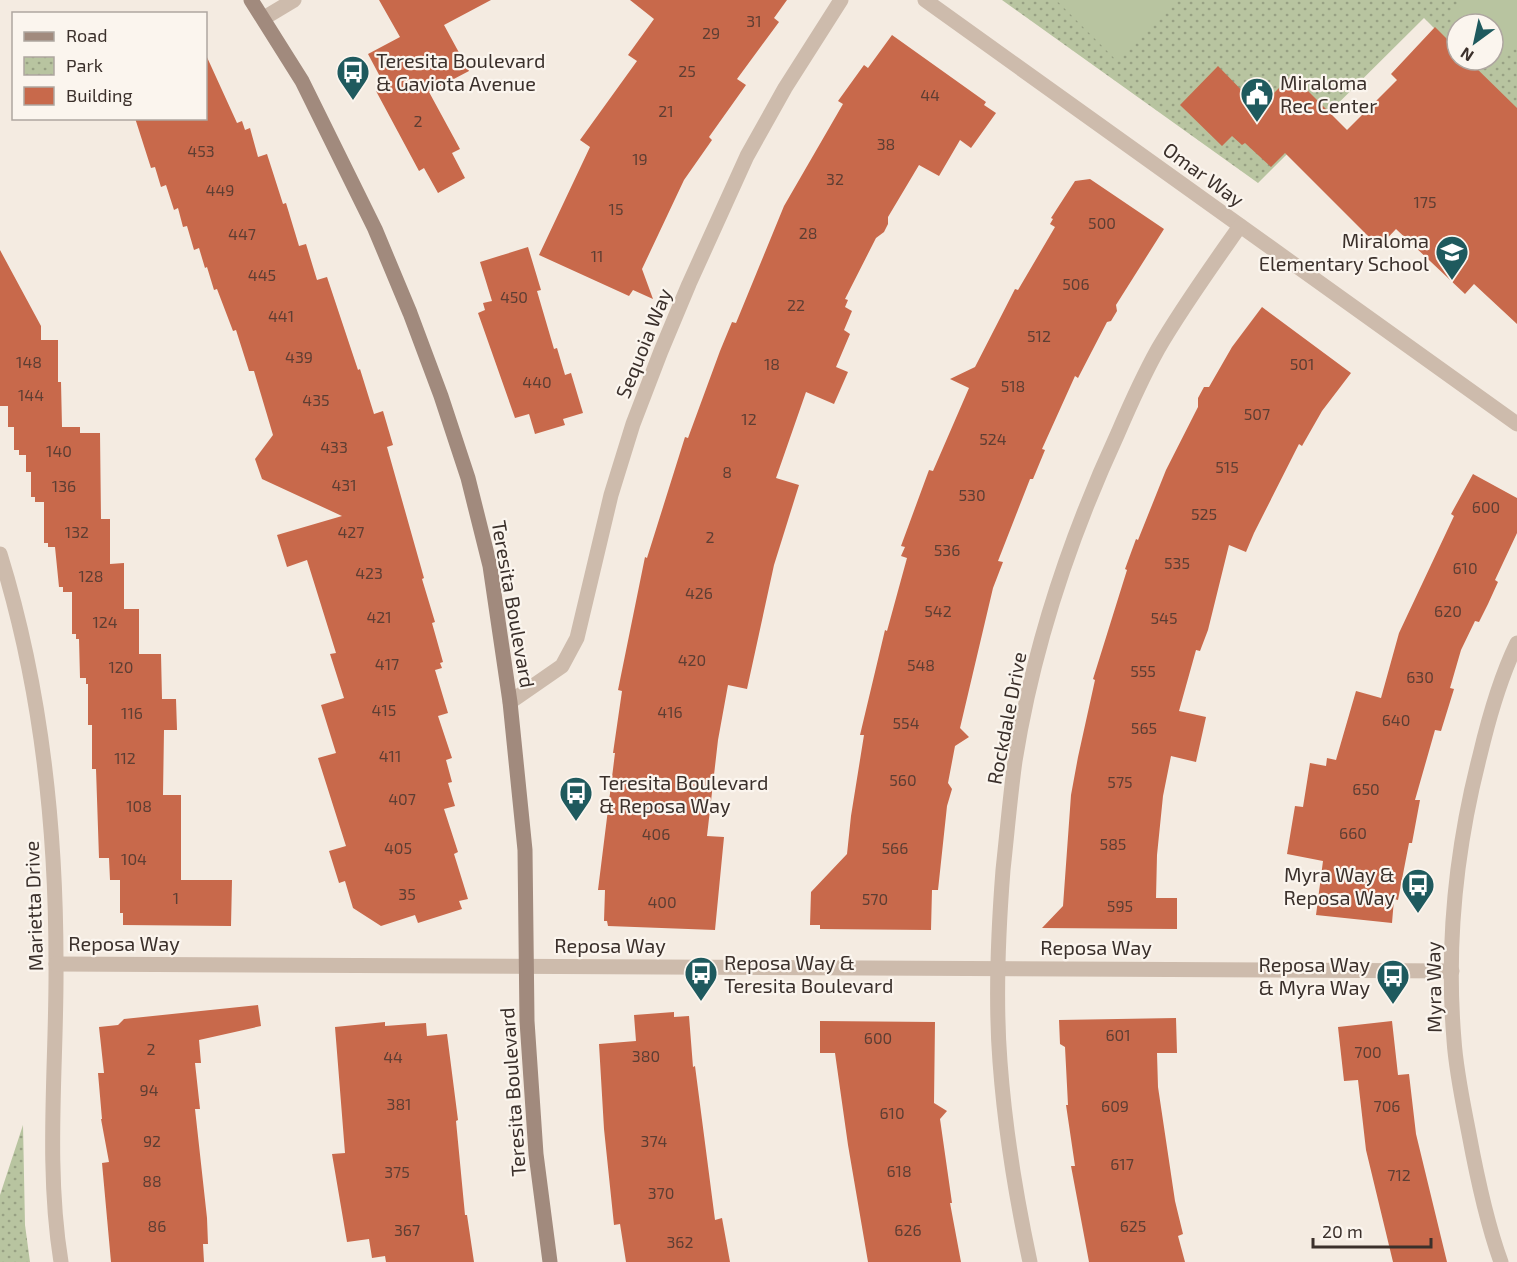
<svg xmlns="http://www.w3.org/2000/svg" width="1517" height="1262" font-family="'Exo 2',sans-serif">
	<defs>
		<pattern id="park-dots" width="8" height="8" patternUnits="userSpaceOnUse" patternTransform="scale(1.5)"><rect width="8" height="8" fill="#b8c4a0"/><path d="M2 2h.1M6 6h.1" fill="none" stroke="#97a083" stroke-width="1.8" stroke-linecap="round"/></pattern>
	</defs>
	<rect width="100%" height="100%" fill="#f4ebe1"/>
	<g fill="url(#park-dots)">
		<path d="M1002 0H1517V110L1466 60H1493V24H1457V51L1424 18 1258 183Z"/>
		<path d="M23 1125 25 1225 30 1262H0V1195Z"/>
	</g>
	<g fill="#b8c4a0">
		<path d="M1056 0H1176L1116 60Z"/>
		<path d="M1461 0H1517V43L1497 64 1493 60V24H1457L1447 14Z"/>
	</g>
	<g fill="#c8694b">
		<path d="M379 0H491L444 25 469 71 429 92 460 149 452 153 465 178 438 193 424 168 419 171 376 91 385 86 368 54 400 37Z"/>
		<path d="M630 0H787L774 18 779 22 737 79 746 85 709 137 712 140 684 180 642 269 653 299 633 290 629 296 539 255 590 147 580 140 637 61 628 55 654 19Z"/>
		<path d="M1435 27 1457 49V60H1468L1517 108V324L1474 284 1465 294 1396 229 1379 247 1285 153 1271 167 1245 143 1242 145 1232 136 1222 146 1180 105 1218 66 1259 108 1292 75 1347 130 1397 80 1391 74Z"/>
		<path d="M892 35 986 102 984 105 996 113 971 148 960 140 939 176 919 165 888 217V224L884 232 876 238 845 299 848 300 845 307 852 311 844 330 850 334 836 367 848 372 834 404 806 392 776 478 799 485 774 565 747 689 728 685 718 740 707 836 724 837 715 930 608 926 607 921H604L605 890H598L615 753H613L622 691 618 690 645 557 647 558 685 437 688 438 720 351 732 322 736 323 784 206 843 104 838 101 864 65 868 68Z"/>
		<path d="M206 55 237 123 242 121 245 130 250 128 258 157 267 154 283 204 286 203 299 246 306 244 317 280 327 277 358 370 360 369 374 414 383 411 393 445 387 447 424 578 422 579 435 622 432 623 443 662 440 663 442 668 435 670 448 713 438 716 452 758 446 760 452 782 448 783 455 806 444 809 458 852 454 854 468 899 459 901 462 909 418 923 415 915 381 926 353 908 345 881 339 883 329 851 346 846 318 758 336 753 321 705 344 698 330 654 336 653 307 560 287 567 277 535 342 516 262 479 255 459 273 435 254 371H249L236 330 233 331 217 289 214 290 207 267 205 268 199 248 194 250 187 226 183 227 178 208 174 210 166 185 161 187 155 167 151 168 135 118H206Z"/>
		<path d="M1090 179 1164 229 1116 305 1117 311 1111 321 1107 322 1078 378 1075 376 1042 449 1045 450 1033 479H1030L998 561 1003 562 993 588 960 728 969 737 955 746 948 783 952 789 947 806 938 890H932L931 930 820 929V925H810L811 892 847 854 851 816 864 735H860L885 630 887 631 907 558 901 556 905 547 901 546 929 470 933 471 969 388 950 379 975 367 1015 289 1018 290 1055 227 1050 224 1053 219 1051 218 1075 181Z"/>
		<path d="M528 247 541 290 537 291 554 349 557 348 565 375 571 373 583 413 563 419 565 425 535 434 529 414 515 418 478 313 485 310 483 303 492 301 480 262Z"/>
		<path d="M0 250 41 326V340H58V382H61L62 427H80V433H100L101 519H110V564L124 563V609H139V654H161L162 699H176L177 730H164L163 795H181V880H232L231 926 123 925V913H120V880H110L109 858H99L96 769H92V725H88V684H86V678H80L79 639H76V634H72V592H63V587H59L55 547H48V543H44V502H35V497H31V472H26V455H19V450H14V427H8V406H0Z"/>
		<path d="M1262 307 1351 373 1322 411 1302 446 1299 444 1254 533 1246 552 1229 545 1208 630 1200 651 1196 650 1179 711 1206 717 1196 762 1171 756 1163 796 1157 855 1156 898H1177V929L1042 928 1063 906 1071 795 1078 757 1095 680 1093 679 1127 570 1125 569 1136 539 1138 540 1166 470 1198 407V398L1204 387H1209L1232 347Z"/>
		<path d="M1473 474 1517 498V533L1495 580 1498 582 1488 604 1479 622 1475 621 1461 650 1450 688 1454 689 1441 731 1435 730 1415 800H1420L1412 843H1409L1398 900 1394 899 1392 923 1316 915 1323 861 1287 854 1295 806 1303 807 1310 763 1326 766 1327 758 1336 760 1356 691 1381 698 1399 633 1454 516 1451 514Z"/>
		<path d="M258 1005 261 1026 199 1040 201 1063H195L200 1109H195L207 1218 208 1244H203L204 1262H111L102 1163 109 1162 101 1119H102L98 1073H104L99 1027 118 1025 124 1019Z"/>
		<path d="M674 1012V1017L689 1016 693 1067 695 1066 715 1220 722 1218 730 1262H626L620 1224 614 1225 604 1129 599 1044 636 1041 634 1015Z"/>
		<path d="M1176 1018 1177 1053H1157L1158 1087 1175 1201 1183 1234 1178 1236 1185 1262H1089L1071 1166H1075L1066 1105H1068L1065 1047 1060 1044 1059 1020Z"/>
		<path d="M820 1021 935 1022 934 1103 947 1111 940 1119 952 1203H950L961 1262H868L848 1145 835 1053H820Z"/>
		<path d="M1392 1021 1398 1075 1409 1074 1416 1134 1447 1262H1393L1366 1150 1358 1080 1344 1081 1338 1027Z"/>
		<path d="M385 1022V1026L426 1023 427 1036 447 1034 458 1120 456 1121 465 1215H467L474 1262H386L385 1256 372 1258 369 1239 347 1242 332 1154 345 1153 335 1027Z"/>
	</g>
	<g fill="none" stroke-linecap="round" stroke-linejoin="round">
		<g stroke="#cdbbac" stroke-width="15">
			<path d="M925 0 1517 424"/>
			<path d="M264 18 294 0"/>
			<path d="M0 554C41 686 56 824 56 962 57 1062 45 1163 61 1262"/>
			<path d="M510 702 562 666 577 638 611 495 633 424 661 351 689 284 747 156 785 88 841 0"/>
			<path d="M56 964 1452 971"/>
			<path d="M1030 1262C1016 1197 1005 1129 1000 1062 995 998 998 934 1003 870 1007 834 1010 797 1015 761 1033 648 1070 537 1118 433 1130 405 1143 376 1158 349 1183 306 1212 266 1240 226"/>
			<path d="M1501 1262C1486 1221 1477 1177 1469 1134 1463 1103 1456 1071 1454 1040 1446 944 1456 848 1480 755 1489 717 1500 678 1517 643"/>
		</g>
		<path stroke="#a18a7d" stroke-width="15" d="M251 0 302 81 375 229 410 313 441 396 468 478 490 566 510 702 525 850 527 1021 536 1154 550 1262"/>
	</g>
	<defs>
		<symbol id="bus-pin" viewBox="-11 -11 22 30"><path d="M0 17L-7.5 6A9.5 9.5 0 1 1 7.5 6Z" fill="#1f5a5e" stroke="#fbf5ee"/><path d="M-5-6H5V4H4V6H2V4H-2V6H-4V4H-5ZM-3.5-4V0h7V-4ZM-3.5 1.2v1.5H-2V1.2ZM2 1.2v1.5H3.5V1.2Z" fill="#fff"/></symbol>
		<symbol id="civic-pin" viewBox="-11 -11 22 30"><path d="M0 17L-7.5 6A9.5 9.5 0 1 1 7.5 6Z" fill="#1f5a5e" stroke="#fbf5ee"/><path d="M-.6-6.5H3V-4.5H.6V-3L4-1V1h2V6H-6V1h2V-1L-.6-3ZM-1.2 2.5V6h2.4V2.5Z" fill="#fff"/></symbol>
		<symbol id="school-pin" viewBox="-11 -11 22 30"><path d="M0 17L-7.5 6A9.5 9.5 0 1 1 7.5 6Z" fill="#1f5a5e" stroke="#fbf5ee"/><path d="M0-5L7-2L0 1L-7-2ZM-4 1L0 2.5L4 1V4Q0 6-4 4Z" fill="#fff"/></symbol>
	</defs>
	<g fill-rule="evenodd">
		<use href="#bus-pin" x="334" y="53" width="38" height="52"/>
		<use href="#civic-pin" x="1238" y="75" width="38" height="52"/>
		<use href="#school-pin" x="1433" y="233" width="38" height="52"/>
		<use href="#bus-pin" x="557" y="774" width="38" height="52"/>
		<use href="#bus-pin" x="1399" y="866" width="38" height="52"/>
		<use href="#bus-pin" x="682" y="954" width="38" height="52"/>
		<use href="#bus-pin" x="1374" y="957" width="38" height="52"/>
	</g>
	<g text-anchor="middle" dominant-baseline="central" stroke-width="4.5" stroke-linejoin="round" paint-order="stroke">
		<g font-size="16" fill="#5e3e33">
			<text x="754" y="20">31</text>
			<text x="711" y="32">29</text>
			<text x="687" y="70">25</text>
			<text x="930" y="94">44</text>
			<text x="666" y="110">21</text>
			<text x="418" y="120">2</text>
			<text x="886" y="143">38</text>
			<text x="201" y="150">453</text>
			<text x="640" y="158">19</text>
			<text x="835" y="178">32</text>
			<text x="220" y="189">449</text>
			<text x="1425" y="201">175</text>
			<text x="616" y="208">15</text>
			<text x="1102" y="222">500</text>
			<text x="808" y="232">28</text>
			<text x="242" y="233">447</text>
			<text x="597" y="255">11</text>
			<text x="262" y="274">445</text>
			<text x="1076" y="283">506</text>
			<text x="514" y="296">450</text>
			<text x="796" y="304">22</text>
			<text x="281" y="315">441</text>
			<text x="1039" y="335">512</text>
			<text x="299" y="356">439</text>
			<text x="29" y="361">148</text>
			<text x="772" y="363">18</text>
			<text x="1302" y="363">501</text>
			<text x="537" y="381">440</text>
			<text x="1013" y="385">518</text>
			<text x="31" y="394">144</text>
			<text x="316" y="399">435</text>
			<text x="1257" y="413">507</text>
			<text x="749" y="418">12</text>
			<text x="993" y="438">524</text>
			<text x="334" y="446">433</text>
			<text x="59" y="450">140</text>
			<text x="1227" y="466">515</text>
			<text x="727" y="471">8</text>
			<text x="344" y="484">431</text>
			<text x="64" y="485">136</text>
			<text x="972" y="494">530</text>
			<text x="1486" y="506">600</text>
			<text x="1204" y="513">525</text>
			<text x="77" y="531">132</text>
			<text x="351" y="531">427</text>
			<text x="710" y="536">2</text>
			<text x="947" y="549">536</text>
			<text x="1177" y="562">535</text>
			<text x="1465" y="567">610</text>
			<text x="369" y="572">423</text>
			<text x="91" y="575">128</text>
			<text x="699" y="592">426</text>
			<text x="938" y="610">542</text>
			<text x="1448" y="610">620</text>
			<text x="379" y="616">421</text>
			<text x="1164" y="617">545</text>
			<text x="105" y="621">124</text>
			<text x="692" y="659">420</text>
			<text x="387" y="663">417</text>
			<text x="921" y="664">548</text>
			<text x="121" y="666">120</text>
			<text x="1143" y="670">555</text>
			<text x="1420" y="676">630</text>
			<text x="384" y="709">415</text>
			<text x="670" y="711">416</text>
			<text x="132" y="712">116</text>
			<text x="1396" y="719">640</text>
			<text x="906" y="722">554</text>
			<text x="1144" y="727">565</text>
			<text x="390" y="755">411</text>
			<text x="125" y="757">112</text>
			<text x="903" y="779">560</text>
			<text x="1120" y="781">575</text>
			<text x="1366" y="788">650</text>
			<text x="402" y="798">407</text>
			<text x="139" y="805">108</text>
			<text x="1353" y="832">660</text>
			<text x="656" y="833">406</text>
			<text x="1113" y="843">585</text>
			<text x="398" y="847">405</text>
			<text x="895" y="847">566</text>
			<text x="134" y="858">104</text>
			<text x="407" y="893">35</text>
			<text x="176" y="897">1</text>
			<text x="875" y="898">570</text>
			<text x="662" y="901">400</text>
			<text x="1120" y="905">595</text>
			<text x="1118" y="1034">601</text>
			<text x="878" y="1037">600</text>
			<text x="151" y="1048">2</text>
			<text x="1368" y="1051">700</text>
			<text x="646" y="1055">380</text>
			<text x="393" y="1056">44</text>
			<text x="149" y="1089">94</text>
			<text x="399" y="1103">381</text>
			<text x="1115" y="1105">609</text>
			<text x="1387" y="1105">706</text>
			<text x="892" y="1112">610</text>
			<text x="152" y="1140">92</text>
			<text x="654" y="1140">374</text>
			<text x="1122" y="1163">617</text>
			<text x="899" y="1170">618</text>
			<text x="397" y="1171">375</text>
			<text x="1399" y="1174">712</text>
			<text x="152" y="1180">88</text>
			<text x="661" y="1192">370</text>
			<text x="157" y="1225">86</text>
			<text x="1133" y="1225">625</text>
			<text x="407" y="1229">367</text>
			<text x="908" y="1229">626</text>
			<text x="680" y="1241">362</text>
		</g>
		<g font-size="20" fill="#3b302b" stroke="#fbf5ee" text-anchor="start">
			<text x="376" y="60">Teresita Boulevard<tspan x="376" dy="23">&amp; Gaviota Avenue</tspan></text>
			<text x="1280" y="82">Miraloma<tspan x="1280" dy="23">Rec Center</tspan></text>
			<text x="1429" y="240" text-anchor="end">Miraloma<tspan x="1429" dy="23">Elementary School</tspan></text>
			<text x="599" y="782">Teresita Boulevard<tspan x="599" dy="23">&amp; Reposa Way</tspan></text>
			<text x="1395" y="874" text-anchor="end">Myra Way &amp;<tspan x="1395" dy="23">Reposa Way</tspan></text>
			<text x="724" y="962">Reposa Way &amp;<tspan x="724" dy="23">Teresita Boulevard</tspan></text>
			<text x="1370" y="964" text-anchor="end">Reposa Way<tspan x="1370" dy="23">&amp; Myra Way</tspan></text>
		</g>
		<g font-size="20" fill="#3b302b" stroke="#fbf5ee">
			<text transform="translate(1204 174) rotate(36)">Omar Way</text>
			<text transform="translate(643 343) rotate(-68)">Sequoia Way</text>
			<text transform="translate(514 604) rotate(80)">Teresita Boulevard</text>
			<text transform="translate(1006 718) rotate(-79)">Rockdale Drive</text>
			<text transform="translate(33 906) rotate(-92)">Marietta Drive</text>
			<text x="124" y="943">Reposa Way</text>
			<text x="610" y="945">Reposa Way</text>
			<text x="1096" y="947">Reposa Way</text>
			<text transform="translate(1433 987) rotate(-91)">Myra Way</text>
			<text transform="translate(512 1092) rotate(-94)">Teresita Boulevard</text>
		</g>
	</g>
	<rect x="12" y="12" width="195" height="108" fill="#fbf5ee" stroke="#aea6a0" stroke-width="1.5"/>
	<rect x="24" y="32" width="30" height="9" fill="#a18a7d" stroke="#aea6a0" stroke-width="1.5"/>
	<text x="66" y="42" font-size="18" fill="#3b302b">Road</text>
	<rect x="24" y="57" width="30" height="18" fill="url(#park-dots)" stroke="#aea6a0" stroke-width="1.5"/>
	<text x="66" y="72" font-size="18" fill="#3b302b">Park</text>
	<rect x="24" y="87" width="30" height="18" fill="#c8694b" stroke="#aea6a0" stroke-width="1.5"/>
	<text x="66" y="102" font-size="18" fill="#3b302b">Building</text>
	<g transform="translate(1475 42) rotate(213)"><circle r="28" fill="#fbf5ee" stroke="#aea6a0" stroke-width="1.5"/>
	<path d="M0-4.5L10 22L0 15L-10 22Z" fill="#1f5a5e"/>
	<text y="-9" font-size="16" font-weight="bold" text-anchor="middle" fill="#3b302b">N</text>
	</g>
	<path d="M1313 1238v9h118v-9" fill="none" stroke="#3b302b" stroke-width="3"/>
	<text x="1322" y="1238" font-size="18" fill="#3b302b" stroke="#fbf5ee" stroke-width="4.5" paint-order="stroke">20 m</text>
</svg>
